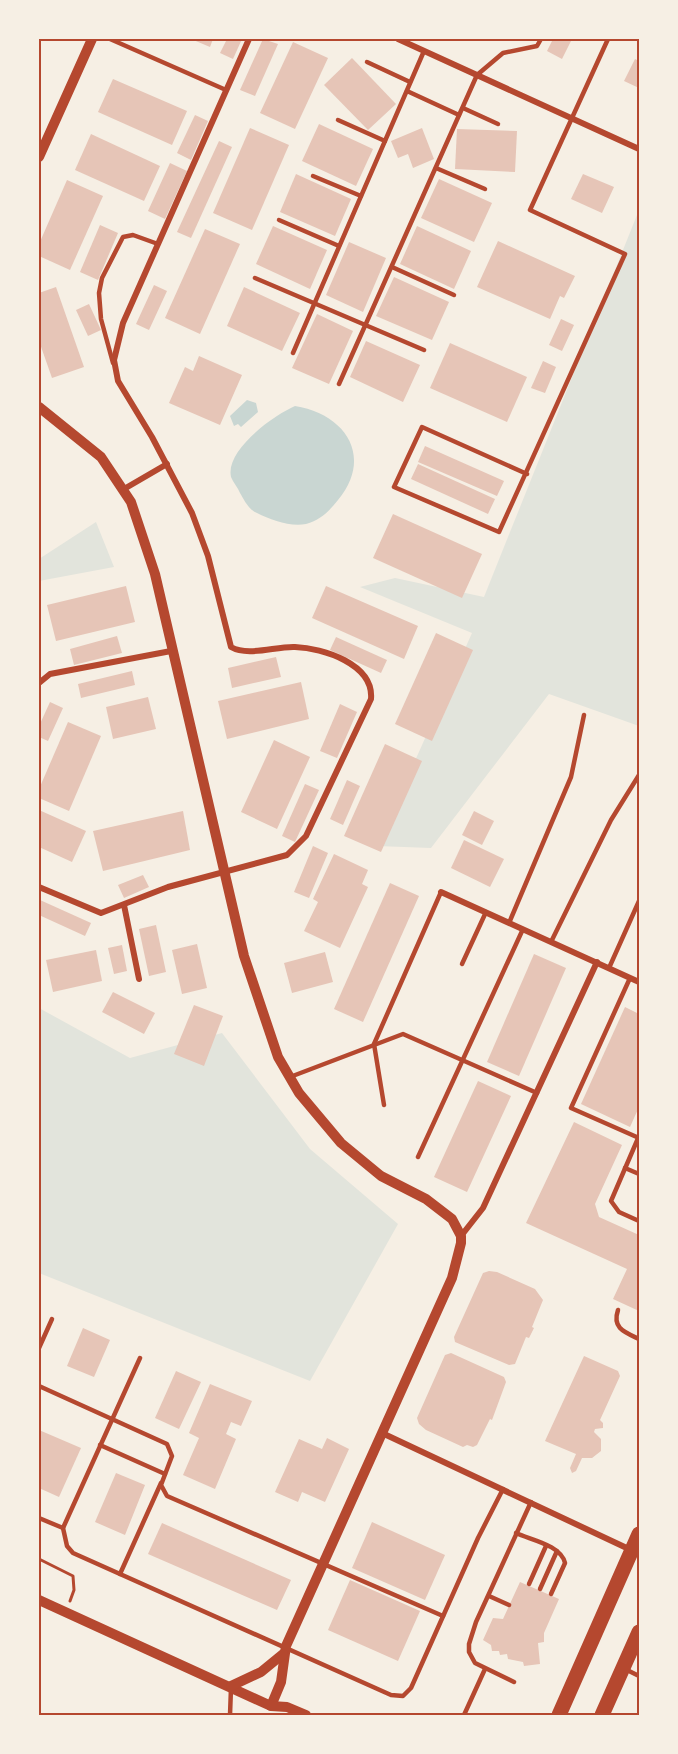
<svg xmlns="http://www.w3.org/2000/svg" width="678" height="1754" font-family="'PT Sans',sans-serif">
	<rect width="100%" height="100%" fill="#f6efe4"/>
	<g fill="#e2e4dc">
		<path d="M639 210V726L549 694 431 848 377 846 472 633 360 587 395 578 484 597Z"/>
		<path d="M96 522 114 567 39 581V559Z"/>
		<path d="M39 1008 130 1058 222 1033 310 1149 398 1224 310 1381 39 1273Z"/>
	</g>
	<g fill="#c9d6d2">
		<path d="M247 400 256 403 258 412 241 427 238 424 234 426 230 416Z"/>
		<path d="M295 406C345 414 374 456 338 500 329 511 321 520 306 524 290 527 271 520 257 513 249 510 244 500 240 493 238 488 233 482 231 477 225 450 274 415 295 406Z"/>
	</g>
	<g fill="#e6c5b7">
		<path d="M191 39H213L210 47Z"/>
		<path d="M227 39H242L233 59 220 53Z"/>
		<path d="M263 39 278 44 255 96 240 90Z"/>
		<path d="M553 39H572L562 59 547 51Z"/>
		<path d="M293 42 328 58 295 129 260 113Z"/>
		<path d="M352 58 396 104 368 130 324 85Z"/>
		<path d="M635 59 639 61V88L624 81Z"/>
		<path d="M113 79 187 111 172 145 98 112Z"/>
		<path d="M195 115 208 121 191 160 177 153Z"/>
		<path d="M319 124 373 149 356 186 302 161Z"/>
		<path d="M250 128 289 145 252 230 213 213Z"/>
		<path d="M422 128 434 159 413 168 408 154 398 158 391 141Z"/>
		<path d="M457 129 517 131 515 172 455 169Z"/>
		<path d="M91 134 160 166 144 201 75 170Z"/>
		<path d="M219 141 232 147 191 238 177 232Z"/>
		<path d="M170 163 187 171 165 219 148 211Z"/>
		<path d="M296 174 351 199 335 236 280 212Z"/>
		<path d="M583 174 614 187 602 213 571 199Z"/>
		<path d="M439 179 492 203 474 242 421 218Z"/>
		<path d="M67 180 103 196 70 270 39 256V244Z"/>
		<path d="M100 225 118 233 98 280 80 272Z"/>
		<path d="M273 226 327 250 310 289 256 264Z"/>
		<path d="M417 226 471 251 454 289 400 264Z"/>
		<path d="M205 229 240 244 200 334 165 318Z"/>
		<path d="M498 241 575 276 564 298 560 296 550 319 477 287Z"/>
		<path d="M349 242 386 258 363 312 326 295Z"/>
		<path d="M394 277 449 302 432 340 376 316Z"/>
		<path d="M154 285 167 291 149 330 136 324Z"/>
		<path d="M56 287 84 367 52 378 39 341V293Z"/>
		<path d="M244 287 300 313 282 351 227 326Z"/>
		<path d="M89 304 101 330 88 336 76 310Z"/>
		<path d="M317 314 353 331 329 384 292 368Z"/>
		<path d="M561 319 574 325 562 351 549 345Z"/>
		<path d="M366 341 420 365 403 402 350 377Z"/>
		<path d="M450 343 527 377 507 422 430 388Z"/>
		<path d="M199 356 242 375 220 425 169 403 185 367 193 371Z"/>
		<path d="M543 361 556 367 545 393 531 388Z"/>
		<path d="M425 446 504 481 497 496 418 462Z"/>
		<path d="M418 464 495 499 488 514 411 479Z"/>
		<path d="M393 514 482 554 462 598 373 558Z"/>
		<path d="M126 586 135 622 56 641 47 605Z"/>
		<path d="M326 586 418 626 404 659 312 618Z"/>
		<path d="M436 633 473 650 432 741 395 724Z"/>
		<path d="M117 636 122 653 74 665 70 649Z"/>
		<path d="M336 637 387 660 381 673 330 650Z"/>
		<path d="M276 657 281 677 232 688 228 668Z"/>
		<path d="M132 671 135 685 81 698 78 684Z"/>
		<path d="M301 682 309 719 227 739 218 701Z"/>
		<path d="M148 697 156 729 113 739 106 707Z"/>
		<path d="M50 702 63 708 48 741 39 737V726Z"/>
		<path d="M340 704 357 712 337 758 320 751Z"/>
		<path d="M68 722 101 736 69 811 39 798V789Z"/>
		<path d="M274 740 310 757 277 829 241 812Z"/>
		<path d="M385 744 422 761 381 852 344 836Z"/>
		<path d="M347 780 360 786 343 825 330 819Z"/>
		<path d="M305 784 319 790 295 842 282 836Z"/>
		<path d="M39 810 86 831 72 862 39 847Z"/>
		<path d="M183 811 190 850 103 871 93 831Z"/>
		<path d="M474 811 494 821 482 845 462 835Z"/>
		<path d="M464 840 504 859 490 887 451 868Z"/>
		<path d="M313 846 328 853 309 898 294 892Z"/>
		<path d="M334 854 368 870 362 884 368 887 340 948 304 931 318 902 313 899Z"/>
		<path d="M143 875 149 887 124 898 118 885Z"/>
		<path d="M390 883 419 896 363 1022 334 1009Z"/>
		<path d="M40 900 91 923 85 936 39 915Z"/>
		<path d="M156 925 166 972 149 976 139 929Z"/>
		<path d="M197 944 207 988 182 994 172 950Z"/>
		<path d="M122 945 127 971 114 974 108 948Z"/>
		<path d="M96 950 102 981 53 992 46 960Z"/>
		<path d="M325 952 333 982 292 993 284 963Z"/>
		<path d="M534 954 566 968 519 1076 487 1062Z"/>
		<path d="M113 992 155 1013 144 1034 102 1012Z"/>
		<path d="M194 1005 223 1016 204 1066 174 1054Z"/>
		<path d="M625 1007 639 1014V1107L630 1127 581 1104Z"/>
		<path d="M478 1081 511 1096 467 1192 434 1177Z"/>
		<path d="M574 1122 622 1145 595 1204 599 1217 639 1235V1311L613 1299 627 1269 526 1223Z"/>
		<path d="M489 1271 497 1272 535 1289 543 1300 532 1327 534 1328 529 1338 526 1337 515 1364 509 1365 455 1342 454 1337 483 1273Z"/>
		<path d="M83 1328 110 1340 94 1377 67 1366Z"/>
		<path d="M451 1353 504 1377 506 1382 492 1420 490 1419 477 1445 473 1447 467 1445 463 1447 426 1430 419 1424 417 1418 445 1355Z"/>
		<path d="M584 1356 618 1371 620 1376 600 1420 603 1423V1428L595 1429 594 1432 601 1439V1451L592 1458H582L576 1471 572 1473 570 1468 576 1454 545 1441Z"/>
		<path d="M176 1371 201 1382 179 1429 155 1418Z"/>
		<path d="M210 1384 252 1401 241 1426 231 1422 226 1434 236 1439 215 1489 183 1475 199 1438 189 1433Z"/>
		<path d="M39 1430 81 1448 59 1497 39 1488Z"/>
		<path d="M327 1438 349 1449 325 1502 302 1492 298 1502 275 1492 299 1439 322 1449Z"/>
		<path d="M116 1473 145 1485 125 1535 95 1522Z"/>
		<path d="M372 1522 445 1555 425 1600 352 1568Z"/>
		<path d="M162 1523 291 1580 277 1610 148 1554Z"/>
		<path d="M350 1580 420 1611 398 1661 328 1630Z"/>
		<path d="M520 1582 559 1599 544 1633V1642L538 1643 540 1664 524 1666 523 1662 508 1659 507 1654 500 1655 499 1651H492L491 1645 483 1640 493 1618 503 1619Z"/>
	</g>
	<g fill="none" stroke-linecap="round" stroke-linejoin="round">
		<path stroke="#b5482f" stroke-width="3" d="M39 1559 73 1576 74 1590 70 1601"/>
		<g stroke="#b5482f" stroke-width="4.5">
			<path d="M110 39 226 90"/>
			<path d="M367 62 410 82"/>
			<path d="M407 91 459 115"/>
			<path d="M463 108 498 124"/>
			<path d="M338 120 385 141"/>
			<path d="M436 168 485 189"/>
			<path d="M313 176 361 196"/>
			<path d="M279 220 339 246"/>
			<path d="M392 267 454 295"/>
			<path d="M255 278 424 350"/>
			<path d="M293 353 424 51"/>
			<path d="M113 363 101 319 99 293 102 278 123 237 133 235 158 244"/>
			<path d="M339 384 477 75 503 53 537 46 541 39"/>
			<path d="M527 474 422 427 394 487 499 532 625 254 530 210 608 39"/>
			<path d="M509 923 571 777 584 715"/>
			<path d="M551 942 611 820 639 775"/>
			<path d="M462 964 486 912"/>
			<path d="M609 968 639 901"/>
			<path d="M630 978 571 1108 639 1138"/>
			<path d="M290 1077 403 1034 537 1093"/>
			<path d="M384 1105 374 1044 441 892"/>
			<path d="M639 1136 611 1201 619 1212 639 1221"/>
			<path d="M418 1157 523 929"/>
			<path d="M625 1168 639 1174"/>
			<path d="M618 1310C612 1328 624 1332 639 1339"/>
			<path d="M39 1348 52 1319"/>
			<path d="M140 1358 63 1528 67 1546 73 1553 391 1695 403 1696 411 1688 478 1538 503 1489"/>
			<path d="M39 1386 167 1444 172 1456 161 1485 167 1496 443 1616"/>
			<path d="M100 1445 165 1474"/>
			<path d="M39 1518 63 1528"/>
			<path d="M516 1533C531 1540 561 1545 565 1563L551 1594"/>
			<path d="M120 1574 161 1483"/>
			<path d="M529 1584 546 1546"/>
			<path d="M540 1589 557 1551"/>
			<path d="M489 1596 509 1605"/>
			<path d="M625 1669 639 1676"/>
			<path d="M514 1682 475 1663 469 1652V1644L476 1622 531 1502"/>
			<path d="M230 1715 231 1688"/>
			<path d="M464 1715 485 1669"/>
		</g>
		<g stroke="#b5482f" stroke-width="6">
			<path d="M398 39 639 149"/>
			<path d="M124 489 167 464"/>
			<path d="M39 683 50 674 171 651"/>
			<path d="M39 887 101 913 168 887 287 855 306 836 371 699C374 664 323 648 295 647 276 646 248 657 231 647L208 556 192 513 152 437 118 381 114 360 123 323 249 39"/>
			<path d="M441 892 639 982"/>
			<path d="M124 905 139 979"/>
			<path d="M461 1236 483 1208 597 962"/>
			<path d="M382 1433 631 1550"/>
		</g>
		<g stroke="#b5482f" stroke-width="10">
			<path d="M39 157 92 39"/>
			<path d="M39 407 101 457 131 502 155 574 244 956 278 1057 299 1093 341 1143 381 1176 426 1199 452 1219 461 1236V1243L452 1278 286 1646 281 1682 271 1706"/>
			<path d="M39 1600 271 1706 287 1707 306 1715"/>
			<path d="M231 1686 261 1672 283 1654"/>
		</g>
		<g stroke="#b5482f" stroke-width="15">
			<path d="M559 1715 639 1534"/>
			<path d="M602 1715 639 1632"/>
		</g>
	</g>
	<rect width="678" height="1754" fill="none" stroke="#f6efe4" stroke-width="81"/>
	<rect x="40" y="40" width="598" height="1674" fill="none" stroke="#b5482f" stroke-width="2"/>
</svg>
